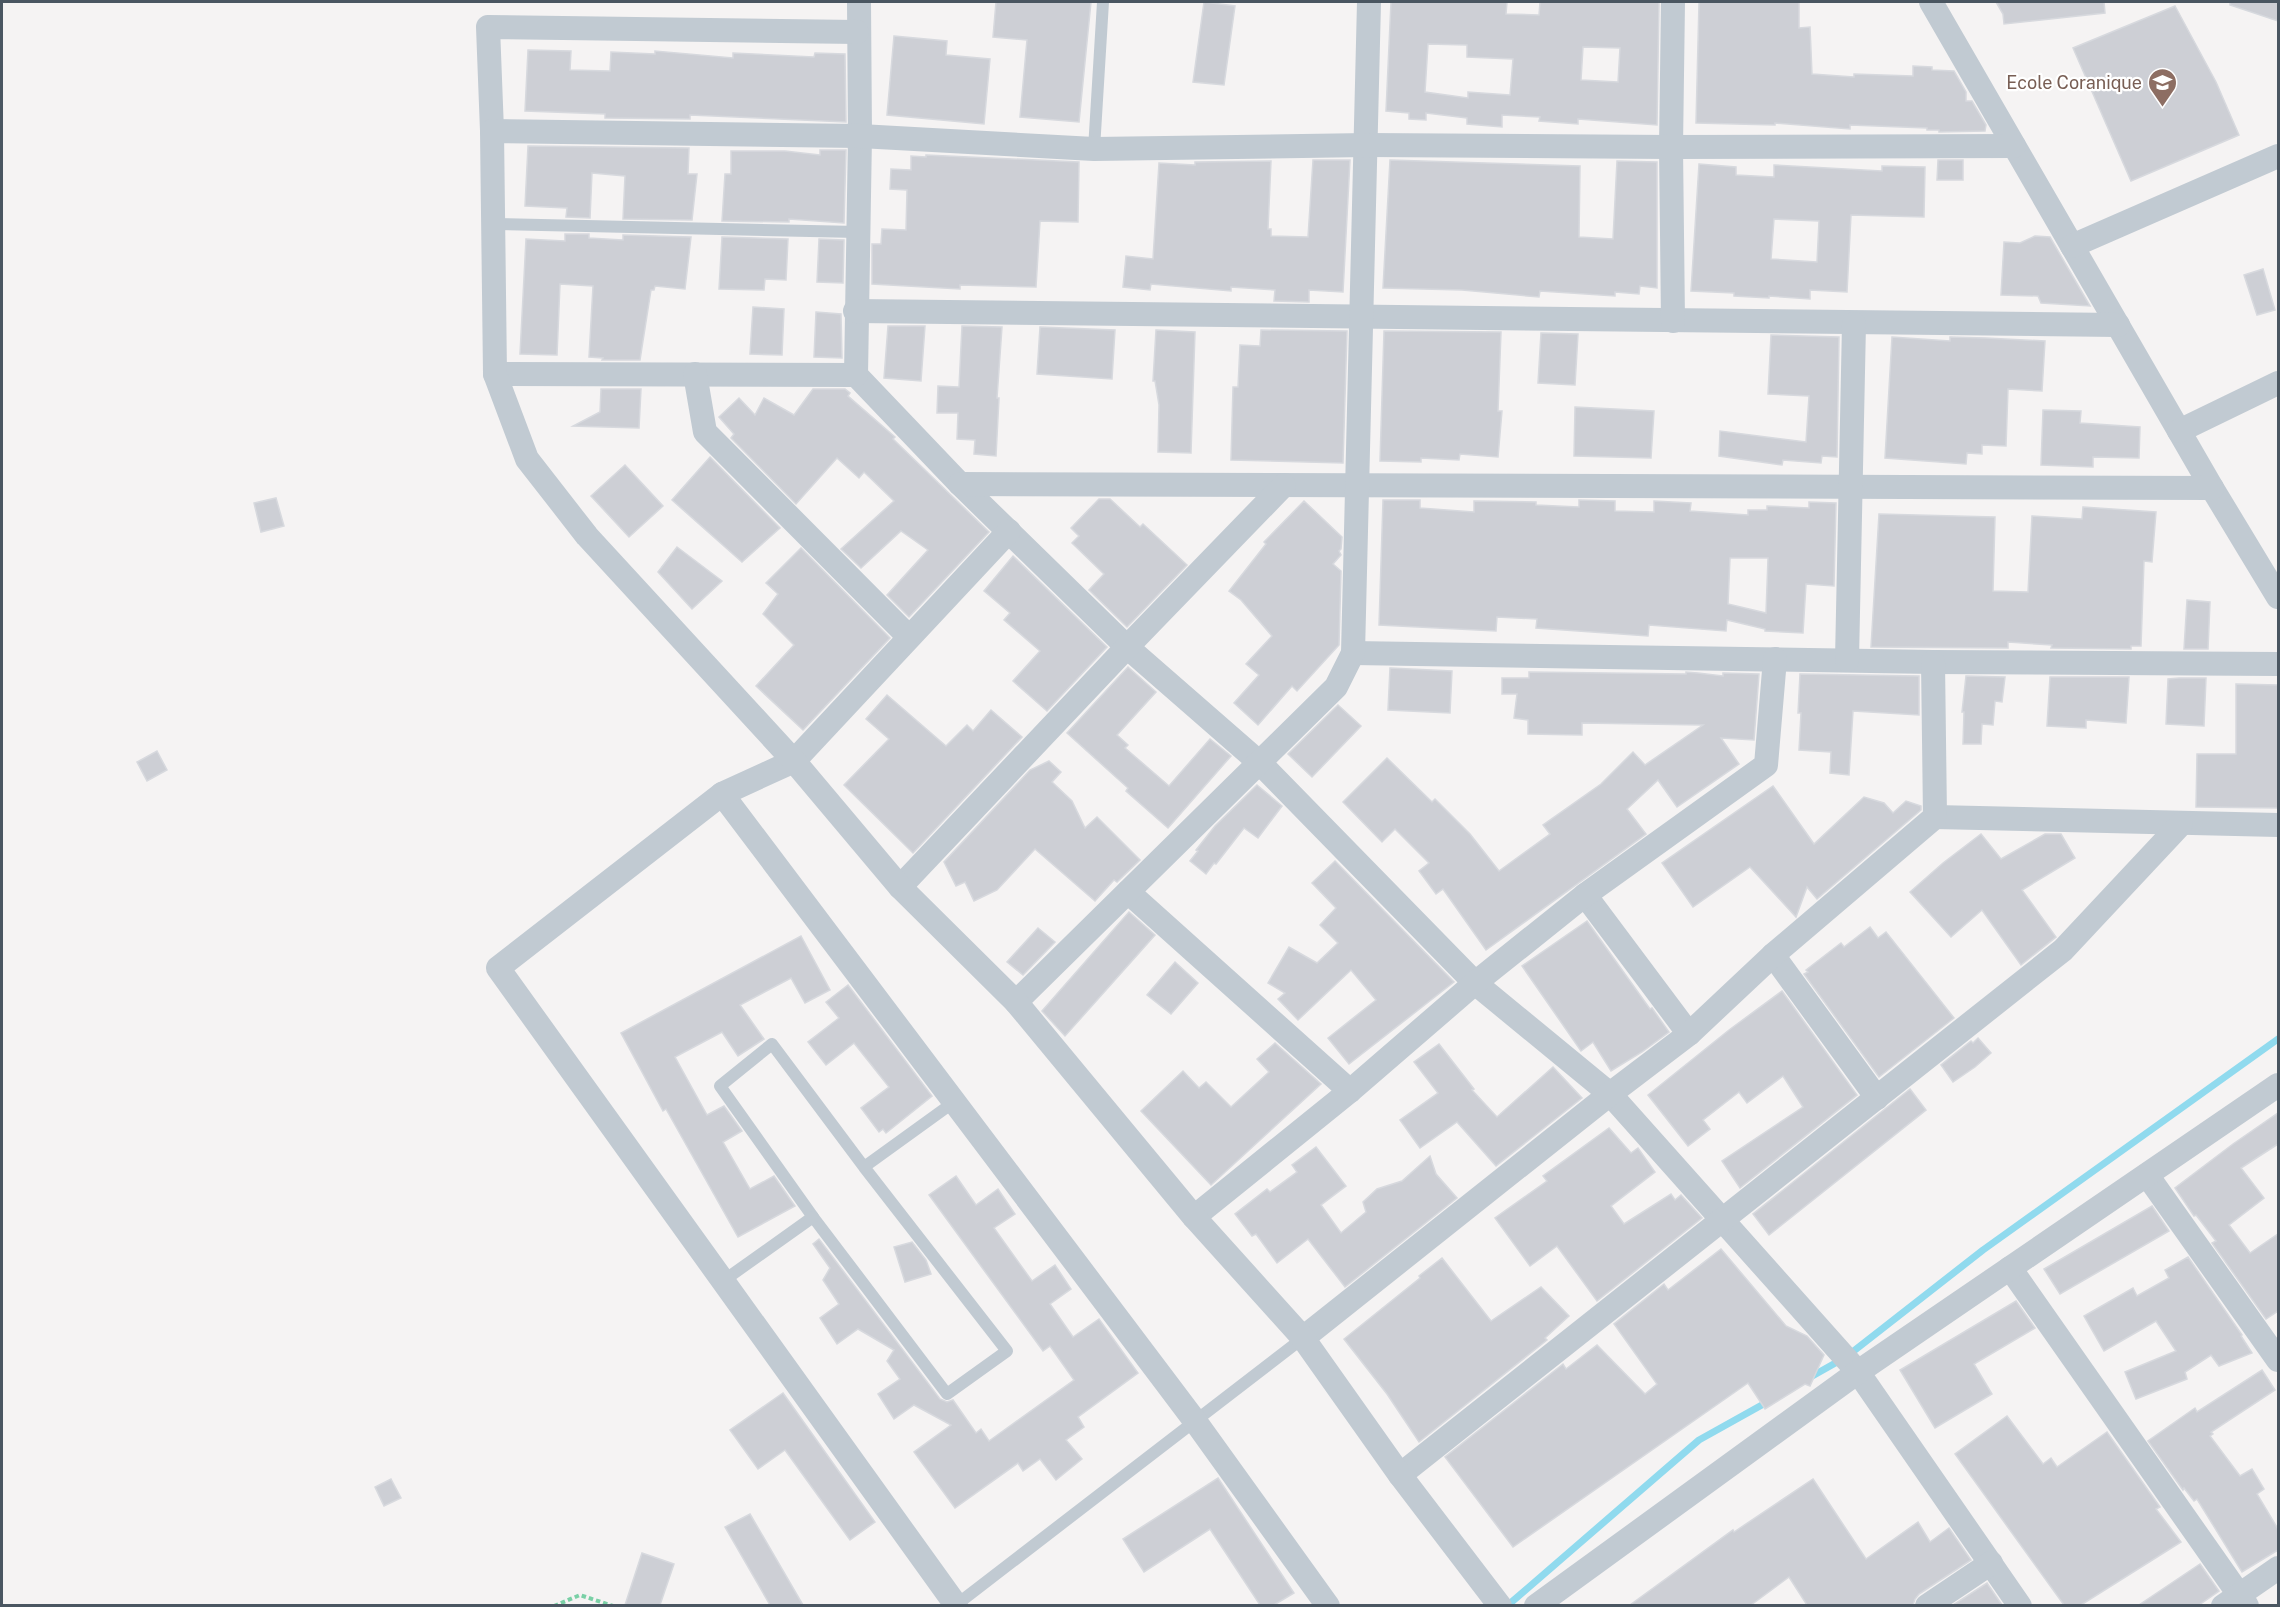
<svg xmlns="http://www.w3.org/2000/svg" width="2280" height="1607" font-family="'Public Sans',sans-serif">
	<rect width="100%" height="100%" fill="#f5f3f3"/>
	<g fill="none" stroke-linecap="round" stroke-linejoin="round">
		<g stroke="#90daee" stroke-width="7">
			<path d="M1807 1379 1846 1357 1983 1250 2278 1039"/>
			<path d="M1507 1606 1699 1440 1769 1401"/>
		</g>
	</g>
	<g fill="#cdcfd5" stroke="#d7d9de" stroke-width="1.5" fill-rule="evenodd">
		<path d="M996 2H1091L1079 122 1020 117 1027 40 993 37Z"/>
		<path d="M1204 2 1235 6 1224 85 1193 82Z"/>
		<path d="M1391 2H1507L1506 14 1539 15 1540 2H1659L1657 125 1578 119V124L1539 121 1540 117 1502 115V127L1467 124V118L1426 113V120L1409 119V113L1386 111ZM1428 44 1467 45V57L1513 59 1510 95 1468 92V98L1425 92ZM1583 47 1620 48 1618 82 1581 80Z"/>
		<path d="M1699 2H1799V28L1810 27 1812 74 1854 77V74L1913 76V66L1932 67V70L1954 71 1966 92V101H1972L1986 125 1985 131 1939 132V130H1927V128L1850 125V129L1775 123V125L1696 123Z"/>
		<path d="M1996 2H2104L2105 13 2004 24 2003 14Z"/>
		<path d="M2230 2H2278V21L2230 5Z"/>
		<path d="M2175 6 2216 82 2239 135 2131 181 2073 48Z"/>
		<path d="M894 36 947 41 946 55 990 59 984 124 887 115Z"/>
		<path d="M528 50 571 51 570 70 610 71 611 52 655 54V51L733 58V53L814 57 815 53 845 54 846 122 690 115V119L605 118V114L525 111Z"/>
		<path d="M528 146 689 148 688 174H697L692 220 623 219 625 176 592 173 590 218 566 217 567 208 525 206Z"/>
		<path d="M820 150H846L844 223 789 219V222L722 221 725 174H731V151H785L820 155Z"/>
		<path d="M926 155 1079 162 1078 222 1040 221 1036 287 960 285V289L872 284V244H881L882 229 906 230 907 190 890 189 891 169 911 170V156L926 157Z"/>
		<path d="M1313 160H1350L1343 292 1309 290V302L1274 301 1275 290 1231 287V291L1151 284 1150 290 1123 287 1126 256 1153 259 1159 163 1195 165V162L1271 161 1268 229H1271V236L1308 237Z"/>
		<path d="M1390 160 1580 166 1579 237 1613 239 1617 161 1657 162V288L1640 286 1639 294 1615 292V296L1540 291 1539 297 1462 290 1383 288Z"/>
		<path d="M1938 160H1963V180H1937Z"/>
		<path d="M1699 164 1736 167V175L1774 177V165L1882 171V166L1925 167 1924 217 1851 215 1847 292 1810 290V299L1769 296V298L1734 296V293L1691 291ZM1774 219 1819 221 1817 262 1771 259Z"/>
		<path d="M565 234H589V238L623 240V235L691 237 685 289 655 286 654 290H651L640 360H602L603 358 589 357 593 286 560 284 557 355 520 354 526 239 565 241Z"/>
		<path d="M2035 236 2050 237 2090 306 2041 303 2038 296 2001 295 2004 242 2020 243Z"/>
		<path d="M722 237 788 239 786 280 765 279 764 290 719 289Z"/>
		<path d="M819 239 844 240 843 283 817 282Z"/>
		<path d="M2263 269 2275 310 2257 315 2244 275Z"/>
		<path d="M753 307 784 309 782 355 750 354Z"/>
		<path d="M816 312 841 314 842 358 814 357Z"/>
		<path d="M888 326H925L921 381 884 378Z"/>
		<path d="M962 326 1002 327 997 398H999L996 456 974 454 975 440 957 439 958 413H937L938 386 959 387Z"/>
		<path d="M1040 327 1115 330 1112 379 1037 374Z"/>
		<path d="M1156 330 1195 332 1191 453 1158 452 1159 405 1155 381H1153Z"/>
		<path d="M1261 330 1347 331 1343 463 1231 460 1233 387H1238L1240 345 1260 346Z"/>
		<path d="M1384 331 1501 332 1498 411H1502L1498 457 1460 454 1459 460 1421 458V462L1380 461Z"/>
		<path d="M1541 333 1578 334 1575 385 1538 383Z"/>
		<path d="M1771 335 1839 337 1837 457 1822 456 1821 463 1783 460 1782 465 1719 456 1720 431 1806 442 1809 396 1768 394Z"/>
		<path d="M1892 337 1950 341V337L1986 338 2045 341 2042 391 2008 389 2006 446 1982 445V454L1967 453 1966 464 1885 458Z"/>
		<path d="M601 389H641L639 428 573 426 600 412Z"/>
		<path d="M813 389H845L850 393 848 396 895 437 893 439 989 532 909 617 887 595 928 550 901 531 861 568 841 549 894 501 864 472 859 478 837 458 796 504 731 438 734 434 719 417 739 398 755 415 764 398 794 415Z"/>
		<path d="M1575 407 1654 411 1651 458 1574 456Z"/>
		<path d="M2043 410 2081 411 2080 423 2140 427 2139 458 2093 457V467L2041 465Z"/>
		<path d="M710 457 780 528 742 562 672 500Z"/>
		<path d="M625 465 663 506 629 537 591 496Z"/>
		<path d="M276 498 284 526 261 532 254 503Z"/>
		<path d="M1099 499H1110L1140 527 1143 524 1187 565 1127 627 1089 590 1104 574 1072 543 1079 536 1071 528Z"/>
		<path d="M1383 500H1420V508L1474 512V501L1536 502V505L1579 507V500L1615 501V511L1654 512V501L1691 503 1690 511 1748 515V510H1767V506L1809 508V502L1836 503 1834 586 1806 584 1803 633 1765 631V629L1727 620 1726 631 1649 625 1648 636 1536 628 1537 619 1497 617 1496 631 1379 625ZM1730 558H1768L1766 613 1728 604Z"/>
		<path d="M1304 501 1342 537 1341 549 1339 551 1341 555 1333 564 1341 571 1339 645 1297 691 1292 686 1258 725 1234 703 1259 675 1246 664 1272 636 1241 600 1229 591 1266 544 1264 542Z"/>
		<path d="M2083 507 2156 512 2152 562 2144 561 2141 646H2131V649L2051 648 2052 645 2008 642V648L1871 647 1879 514 1995 517 1993 591 2028 592 2032 516 2082 519Z"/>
		<path d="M677 547 722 581 692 609 658 572Z"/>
		<path d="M801 548 890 638 803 730 756 686 794 645 763 614 778 594 766 583Z"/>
		<path d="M1013 556 1107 647 1047 711 1013 681 1040 651 1004 620 1010 613 984 591Z"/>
		<path d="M2187 600 2210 602 2208 649H2184Z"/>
		<path d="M1128 667 1156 692 1117 735 1128 745 1125 748 1169 786 1210 739 1231 756 1168 828 1126 791 1128 788 1067 733Z"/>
		<path d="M1390 668 1452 671 1450 713 1388 710Z"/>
		<path d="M1529 672 1686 674V672L1698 673 1723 676V673L1759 674 1754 740 1721 738 1739 764 1677 807 1658 780 1627 809 1646 834 1486 950 1443 889 1436 894 1419 871 1429 863 1395 829 1382 842 1343 802 1387 758 1432 802 1435 799 1470 834 1499 871 1550 834 1543 825 1601 784 1633 752 1645 765 1703 725 1582 723V735L1528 734V720L1514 718 1517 694H1502V678H1529Z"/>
		<path d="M1800 674 1919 676V715L1853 711 1849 775 1830 773 1831 752 1799 750 1801 713H1798Z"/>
		<path d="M1966 676 2005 677 2002 702 1995 701 1993 725 1982 724 1981 744H1963L1964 712H1962Z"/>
		<path d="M2050 677H2129L2126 723 2086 720V728L2047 726Z"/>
		<path d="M2179 678H2206L2204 726 2166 724 2168 679Z"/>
		<path d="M2236 684 2278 685V808L2196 807 2197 754H2236Z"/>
		<path d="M887 695 946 746 967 725 973 731 991 710 1022 737 913 853 844 785 889 739 866 719Z"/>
		<path d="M1338 705 1361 726 1312 777 1288 754Z"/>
		<path d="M157 751 167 770 147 781 137 762Z"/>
		<path d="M1049 761 1061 772 1052 782 1072 801 1085 828 1097 817 1140 860 1117 882 1114 880 1095 901 1035 849 997 890 974 901 965 882 956 886 944 862 1030 770Z"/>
		<path d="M1257 785 1282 806 1258 838 1244 828 1216 864 1214 863 1206 874 1190 861 1198 851 1196 850 1215 826Z"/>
		<path d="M1773 786 1814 844 1864 797 1884 803 1893 813 1906 801 1921 806V810L1817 899 1807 887 1796 917 1750 867 1693 907 1662 863Z"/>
		<path d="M1981 834 2001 859 2045 834H2061L2075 858 2022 890 2056 937 2021 965 1982 910 1951 937 1910 892 1943 863Z"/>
		<path d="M1335 861 1454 982 1349 1064 1328 1038 1376 1000 1351 970 1298 1020 1278 999 1285 993 1268 983 1289 947 1317 963 1338 943 1320 925 1336 908 1312 883Z"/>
		<path d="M1129 912 1155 935 1065 1036 1042 1011Z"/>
		<path d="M1587 921 1650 1009 1652 1008 1669 1032 1642 1052 1611 1071 1593 1042 1581 1051 1522 966Z"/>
		<path d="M1870 927 1878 938 1886 932 1954 1018 1879 1077 1804 974 1808 972 1806 970 1841 943 1844 947Z"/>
		<path d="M1038 928 1055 942 1023 975 1007 962Z"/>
		<path d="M801 936 830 990 805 1003 791 978 740 1005 764 1039 738 1056 722 1032 675 1057 707 1115 724 1106 742 1131 723 1142 750 1189 774 1176 795 1206 738 1237 666 1109 663 1111 621 1033Z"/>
		<path d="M1175 962 1198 983 1171 1014 1147 995Z"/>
		<path d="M848 985 932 1096 886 1133 883 1129 879 1132 861 1108 889 1087 854 1043 826 1065 808 1042 839 1018 826 1002Z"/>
		<path d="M1782 991 1857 1095 1740 1188 1722 1161 1803 1107 1783 1076 1747 1103 1739 1092 1703 1120 1710 1129 1688 1146 1648 1095 1729 1030Z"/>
		<path d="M1978 1038 1991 1053 1975 1067 1953 1082 1941 1065 1971 1041 1973 1043Z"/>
		<path d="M1275 1043 1321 1084 1211 1185 1141 1111 1183 1071 1199 1088 1206 1082 1231 1107 1269 1072 1257 1059Z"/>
		<path d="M1439 1044 1474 1089 1472 1090 1497 1117 1553 1067 1582 1098 1496 1166 1457 1122 1420 1148 1400 1120 1438 1093 1414 1062Z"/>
		<path d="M1910 1089 1926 1110 1769 1235 1753 1214Z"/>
		<path d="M2278 1113V1144L2241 1168 2264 1198 2229 1225 2250 1253 2278 1234V1311L2266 1319 2212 1243 2216 1241 2196 1215 2194 1216 2175 1188 2233 1144Z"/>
		<path d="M1609 1128 1631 1153 1638 1148 1655 1172 1611 1206 1624 1224 1671 1194 1675 1200 1681 1195 1702 1218 1597 1301 1557 1246 1530 1266 1495 1218 1547 1181 1543 1176Z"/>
		<path d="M1316 1147 1346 1186 1321 1205 1341 1233 1366 1212 1363 1202 1377 1189 1402 1181 1430 1156 1436 1174 1457 1198 1345 1287 1308 1239 1277 1263 1256 1234 1252 1236 1235 1214 1267 1189 1270 1192 1297 1172 1292 1165Z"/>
		<path d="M956 1176 976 1205 998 1189 1015 1214 994 1228 1032 1281 1055 1265 1071 1289 1050 1304 1073 1337 1099 1319 1138 1373 1078 1417 1084 1427 1066 1440 1082 1459 1056 1480 1040 1459 1023 1471 1018 1463 955 1508 914 1452 951 1425 914 1405 894 1419 878 1394 900 1379 887 1361 894 1350 858 1329 837 1344 820 1318 839 1304 823 1280 830 1268 813 1244 819 1239 940 1399 947 1402 953 1400 976 1433 981 1429 989 1441 1074 1380 1050 1346 1043 1351 929 1195Z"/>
		<path d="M2152 1206 2169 1231 2060 1294 2044 1269Z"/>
		<path d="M912 1242 926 1260 931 1274 905 1282 894 1247Z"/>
		<path d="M1721 1249 1786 1326 1807 1336 1824 1355 1810 1386 1805 1384 1765 1409 1748 1383 1513 1547 1445 1457 1563 1364 1566 1369 1597 1345 1645 1394 1657 1384 1614 1324 1664 1284 1668 1290Z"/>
		<path d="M2188 1257 2242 1335 2241 1336 2252 1353 2219 1366 2211 1355 2185 1372 2187 1379 2136 1399 2125 1372 2176 1351 2156 1321 2104 1351 2084 1316 2133 1288 2137 1296 2169 1278 2165 1270Z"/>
		<path d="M1442 1258 1491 1321 1541 1287 1569 1316 1545 1338 1547 1340 1419 1442 1387 1394 1344 1339 1420 1278 1419 1276Z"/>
		<path d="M2016 1301 2035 1328 1974 1364 1992 1394 1935 1428 1900 1370Z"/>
		<path d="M2262 1370 2275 1390 2211 1432 2213 1434 2210 1436 2240 1476 2252 1469 2264 1489 2257 1494 2278 1529V1550L2242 1572 2197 1499 2194 1501 2184 1488 2183 1490 2148 1441 2195 1408 2197 1412Z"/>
		<path d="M783 1393 875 1522 850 1540 785 1450 758 1469 730 1430Z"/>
		<path d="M2007 1416 2043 1464 2051 1458 2057 1467 2107 1432 2160 1507 2156 1509 2181 1542 2081 1605H2064L1955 1454Z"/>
		<path d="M1218 1478 1294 1593 1274 1605H1260L1210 1529 1144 1572 1123 1539Z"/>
		<path d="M391 1479 401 1498 384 1506 375 1487Z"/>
		<path d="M1813 1479 1866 1559 1918 1522 1930 1542 1949 1528 1971 1560 1919 1594 1915 1599 1913 1605H1807L1789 1577 1751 1605H1630L1733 1530 1734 1532Z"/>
		<path d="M750 1514 803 1605H770L725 1527Z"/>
		<path d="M642 1553 674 1564 660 1605H625Z"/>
		<path d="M2200 1564 2219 1591 2199 1605H2139Z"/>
		<path d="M1987 1583 2002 1605H1953Z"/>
	</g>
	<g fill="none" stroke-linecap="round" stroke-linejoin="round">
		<path stroke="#7ad0a6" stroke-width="4" stroke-dasharray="4.5 3" stroke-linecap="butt" d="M554 1606 580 1595 613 1606"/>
		<g stroke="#c1cad2" stroke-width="12">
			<path d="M1094 149 1103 2"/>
			<path d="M493 224 858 232"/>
			<path d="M864 1167 1007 1351 947 1394 813 1217 720 1086 772 1044 864 1167 954 1102"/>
			<path d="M723 1281 813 1217"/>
			<path d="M956 1605 1303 1338"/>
		</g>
		<g stroke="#c1cad2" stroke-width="24">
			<path d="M859 2 860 136 856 375 960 484 1127 647 1260 763 1475 983 1610 1094 1858 1372 2020 1606"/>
			<path d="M1931 2 2212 488 2278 597"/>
			<path d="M492 131 488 27 857 32"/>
			<path d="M2072 246 2278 156"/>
			<path d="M855 311 2118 325"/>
			<path d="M1673 321 1671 147 1673 2"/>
			<path d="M495 374 856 375"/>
			<path d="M695 374 705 432 909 637"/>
			<path d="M2179 431 2278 383"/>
			<path d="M960 484 2212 488"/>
			<path d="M1353 653 1933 662 2278 664"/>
			<path d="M1847 660 1854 324"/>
			<path d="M722 794 1195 1421 1328 1606"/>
			<path d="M1935 817 2278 825"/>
			<path d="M900 887 1127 647 1284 485"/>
			<path d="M1128 892 1350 1091"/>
			<path d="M1585 895 1689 1034"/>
			<path d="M1773 955 1877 1098"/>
			<path d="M1016 1002 1336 687 1353 653 1369 2"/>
			<path d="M2147 1175 2278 1360"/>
			<path d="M1194 1217 1350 1091 1475 983 1585 895 1766 765 1775 659"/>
			<path d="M2010 1268 2247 1606"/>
			<path d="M1303 1338 1610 1094 1689 1034 1773 955 1935 817 1933 662"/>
			<path d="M1400 1475 2063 950 2181 824"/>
			<path d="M956 1605 498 968 722 794 794 761 1009 531"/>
			<path d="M1500 1606 1400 1475 1303 1338 1194 1217 1016 1002 900 887 794 761 587 536 527 459 495 374 492 131 860 136 1094 149 1367 145 1671 147 2014 146"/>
			<path d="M1536 1606 1858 1372 2278 1085"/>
			<path d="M1927 1606 1991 1563"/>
			<path d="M2223 1606 2278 1568"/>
		</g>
	</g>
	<defs>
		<symbol id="school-pin" viewBox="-11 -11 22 30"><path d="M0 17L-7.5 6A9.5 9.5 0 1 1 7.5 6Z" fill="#8d6e63" stroke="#fff"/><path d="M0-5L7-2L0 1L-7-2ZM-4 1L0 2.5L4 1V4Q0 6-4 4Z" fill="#fff"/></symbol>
	</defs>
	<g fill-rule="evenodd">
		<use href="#school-pin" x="2146" y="66" width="33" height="45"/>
	</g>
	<g text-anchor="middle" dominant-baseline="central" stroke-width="4.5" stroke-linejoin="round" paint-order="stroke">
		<g font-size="18" fill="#785e54" stroke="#fff" text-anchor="end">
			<text x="2142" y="82">Ecole Coranique</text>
		</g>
	</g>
	<rect width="2280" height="1607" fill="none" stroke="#4a5661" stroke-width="6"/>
</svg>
